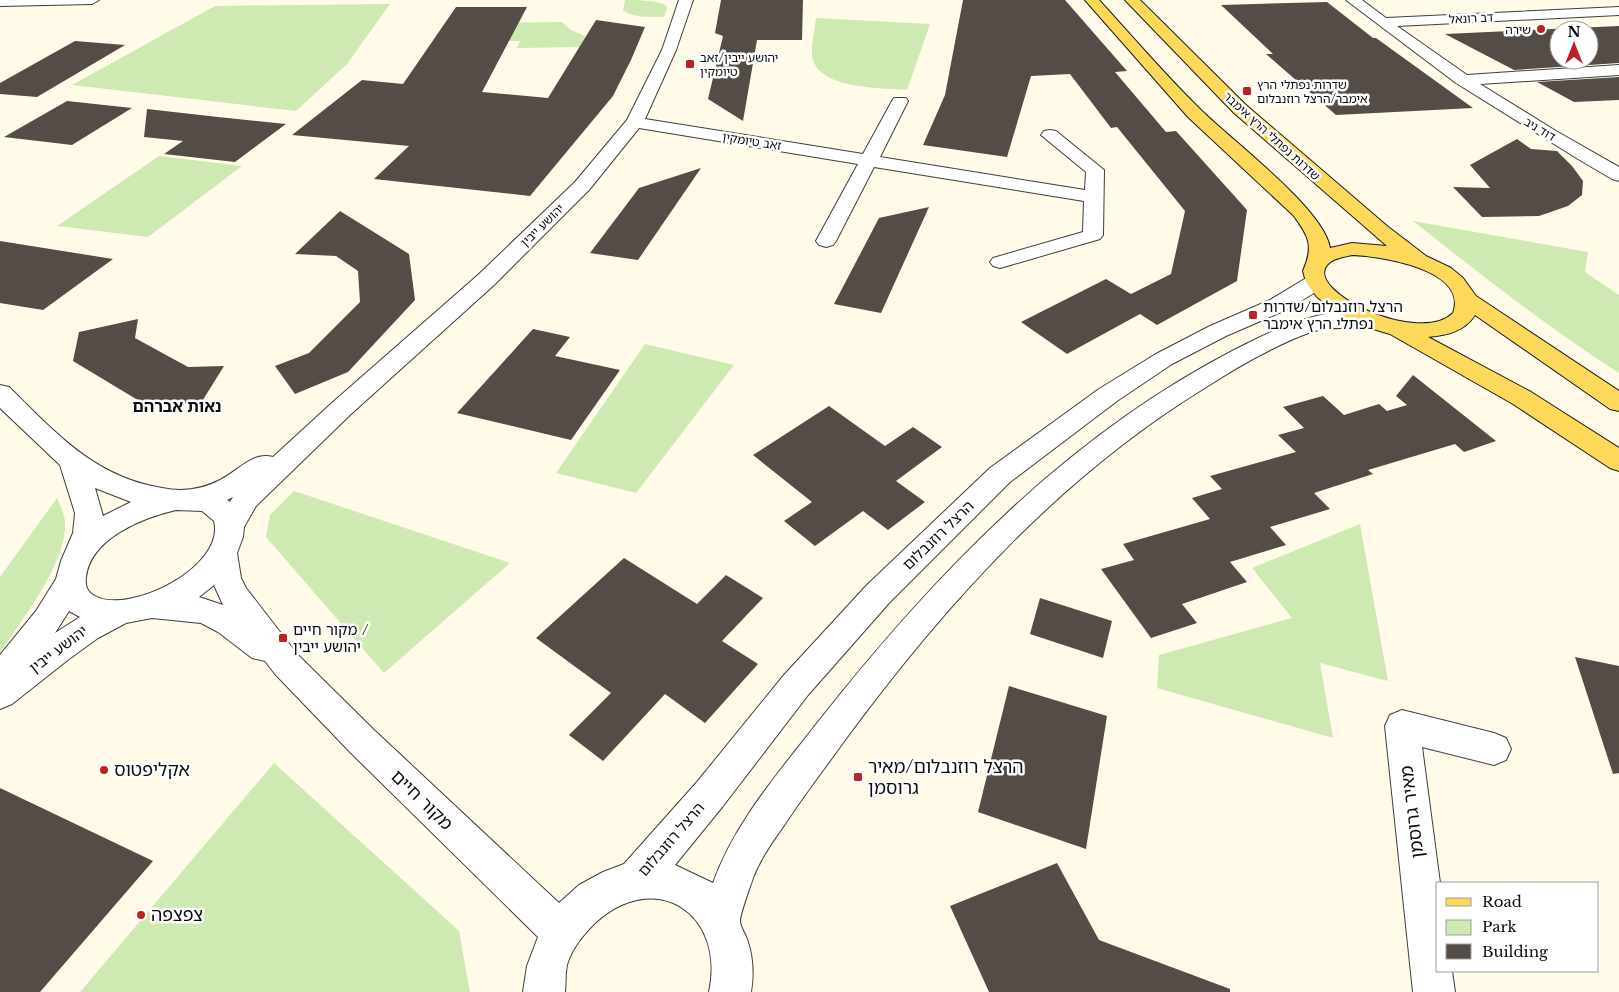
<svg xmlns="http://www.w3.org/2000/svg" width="1619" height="992" font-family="'Libre Baskerville','Noto Sans Hebrew',serif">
	<rect width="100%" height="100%" fill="#fffbe8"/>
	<g fill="#cee9b2">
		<path d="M625 0C639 0 652 0 666 5L667 8 664 17C652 16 634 19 623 10Z"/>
		<path d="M390 4 347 64 296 111 72 85 215 6Z"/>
		<path d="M816 18 930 24 907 90C881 88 822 89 813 60 810 50 815 28 816 18Z"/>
		<path d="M562 22 571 30 585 36 580 47 517 48 520 41H480L491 23Z"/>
		<path d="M159 156 242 166 148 237 57 226Z"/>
		<path d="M1413 221 1588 252 1585 272 1619 295V373C1547 327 1480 274 1413 221Z"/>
		<path d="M645 344 734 365 636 493 556 473Z"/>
		<path d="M294 491 510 563 384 673 266 537 270 515Z"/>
		<path d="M57 498C60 505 65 515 65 523 67 563 22 619 0 653V577Z"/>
		<path d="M1360 524 1388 681 1320 663 1333 738 1157 688 1159 655 1292 618 1252 568Z"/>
		<path d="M274 763 459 931 470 992H80Z"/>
	</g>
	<g fill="#544c47" fill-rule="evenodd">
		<path d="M721 0H803L802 40H757L743 121 708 99 723 36 715 33Z"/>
		<path d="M963 0H1065L1127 71 1115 72 1166 132 1176 131 1247 210 1237 281 1157 325 1140 314 1067 354 1021 322 1106 279 1131 294 1171 274 1185 211 1117 127 1111 128 1070 74 1031 76 1007 157 923 145 945 95Z"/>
		<path d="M1327 2 1373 38H1376L1473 108 1336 115 1266 54H1273L1221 5Z"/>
		<path d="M456 7H527L482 92 548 98 596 20 645 27 631 60 613 96 530 196 374 179 409 146 292 135 362 80 403 84Z"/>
		<path d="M1619 26V63L1514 70 1445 34ZM1559 30H1589V60H1559Z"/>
		<path d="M75 41 125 45 37 97 0 94V83Z"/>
		<path d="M1619 77V100L1574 102 1537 82Z"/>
		<path d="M67 101 132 108 72 145 4 137Z"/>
		<path d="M147 109 218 117 286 124 235 162 164 154 183 141 144 137Z"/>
		<path d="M1517 139 1531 149 1557 151 1572 166 1583 181 1582 195 1568 206 1539 216 1482 217 1453 187 1490 188 1470 165Z"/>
		<path d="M701 168 638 260 590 253 639 188Z"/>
		<path d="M929 207 881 313 834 304 879 218Z"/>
		<path d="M340 211 409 254 415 300 348 372 295 394 275 366 309 353 360 302 358 271 336 256 295 254Z"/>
		<path d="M0 241 113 259 43 310 0 303Z"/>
		<path d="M138 319 135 338 188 367 224 366 201 403 146 405 73 361 79 332Z"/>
		<path d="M533 329 570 337 555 356 620 370 571 440 457 413Z"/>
		<path d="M1413 375 1496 441 1464 452 1455 444 1368 470 1373 474 1314 493 1330 509 1270 527 1286 545 1230 562 1247 582 1182 604 1197 623 1151 638 1101 569 1134 560 1123 544 1210 519 1192 498 1222 489 1210 476 1296 452 1278 435 1304 428 1283 407 1323 396 1344 415 1379 404 1387 411 1407 405 1396 396Z"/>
		<path d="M829 406 885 446 913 427 942 447 896 481 925 502 888 530 863 511 815 546 784 521 812 502 753 455Z"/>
		<path d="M624 558 697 604 726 575 763 598 722 641 758 664 705 723 665 694 603 761 569 735 611 693 536 638Z"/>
		<path d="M1040 598 1112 621 1103 658 1030 634Z"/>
		<path d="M1575 657 1619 666V773L1613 774Z"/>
		<path d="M1009 686 1107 716 1086 849 978 812Z"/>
		<path d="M0 788 153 861 40 992H0Z"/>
		<path d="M1057 863 1099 940 1230 989V992H989L950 906Z"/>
	</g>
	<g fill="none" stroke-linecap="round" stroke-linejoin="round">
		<defs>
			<g id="minor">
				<path d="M0 0H99L92 4 0 6Z"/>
				<path d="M679 0H693L676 50 645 119 863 154 892 101 894 98H906L908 101 880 157 1085 190 1086 172 1041 135 1044 131 1050 130 1056 131 1104 170 1103 235 1100 239 1007 266 1000 268 993 266 990 262 993 258 1083 232 1084 201 874 167 836 241 833 245 826 247 819 245 816 241 858 164 639 128 589 190 494 285 351 414 256 506 244 527 243 537 237 553 241 578 246 588 297 654 374 730 559 903 579 885 603 872 624 864 697 782 784 675 867 585 990 468 1099 389 1156 354 1210 326 1270 300 1308 277 1316 276 1324 277 1327 282 1324 287 1286 310 1226 336 1172 364 1117 401 1010 482 889 603 808 695 723 806 675 865 713 883C734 824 776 776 814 727 931 578 1065 437 1236 349 1277 328 1327 303 1374 315L1377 320 1374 325C1353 330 1332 325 1311 332 1273 346 1237 367 1203 389 1059 478 944 605 845 740 825 768 804 795 785 824 773 841 760 859 753 878 750 887 740 914 740 921 740 926 745 934 747 939 753 956 754 974 751 992H709C726 913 655 867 594 924 583 935 571 950 567 965 565 974 566 983 565 992H523L527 966 538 937 350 752 275 674 265 661 252 658 218 632 201 623 152 618 126 623 98 638 69 659 12 704 0 709V655L36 611 56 579 61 561 73 533 75 513 60 465 0 408V385L9 387C56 433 94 477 162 488 182 492 201 490 220 480 238 471 253 451 273 457L333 402 478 275 575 182 627 120 662 50ZM95 488 131 502 103 516ZM233 497 230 502 227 500ZM176 510 202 511 214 521C226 567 129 615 95 596 87 592 85 586 86 577 91 538 142 518 176 510ZM214 585 223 605 199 597ZM69 611 80 617 55 633Z"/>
				<path d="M1346 0H1362L1386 18 1619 7V15L1397 26 1467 75 1619 65V75L1480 84 1556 131 1619 167V181L1612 179 1578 159 1456 83Z"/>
				<path d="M1402 710 1494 733 1506 738 1511 749 1506 760 1494 765 1422 747 1440 883H1438V971H1452L1455 992H1413L1385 726 1390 715Z"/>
			</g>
			<path id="major" d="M1085 0H1099C1133 37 1165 75 1201 110 1230 139 1325 210 1330 248L1352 243 1387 246 1234 113 1125 0H1140L1246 105 1387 226 1426 256 1451 268 1463 278 1476 296 1619 391V411L1610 409 1475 315C1464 332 1447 335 1428 337L1531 392 1619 448V471L1610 468 1513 404 1390 334 1366 327 1343 317 1317 297 1306 282 1303 271C1314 246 1309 236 1293 215L1188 117ZM1352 255C1379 256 1469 269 1453 313 1420 346 1305 292 1327 265 1333 258 1344 257 1352 255Z"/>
		</defs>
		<use href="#minor" stroke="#3e3e3e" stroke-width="2"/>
		<use href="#major" stroke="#1c1c1c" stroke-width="2"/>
		<use href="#minor" fill="#fff" fill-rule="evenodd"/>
		<use href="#major" fill="#fcd85b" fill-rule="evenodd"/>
	</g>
	<g fill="#bd2025" stroke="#fff" stroke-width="2">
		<circle cx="1541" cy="29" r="5"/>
		<rect x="685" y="59" width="10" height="10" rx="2.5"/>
		<rect x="1242" y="86" width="10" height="10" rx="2.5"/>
		<rect x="1248" y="310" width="10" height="10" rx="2.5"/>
		<rect x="278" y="633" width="10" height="10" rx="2.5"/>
		<circle cx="104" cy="770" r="5"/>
		<rect x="853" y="772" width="10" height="10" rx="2.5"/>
		<circle cx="141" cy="915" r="5"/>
	</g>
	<g text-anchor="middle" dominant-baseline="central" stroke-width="5" stroke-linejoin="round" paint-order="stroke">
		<g font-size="12" fill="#0b0b0b" stroke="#fff">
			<text transform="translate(1471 18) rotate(-3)">דב רונאל</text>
			<text transform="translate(1540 129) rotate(31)">דוד ניב</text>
			<text transform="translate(1272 136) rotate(42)">שדרות נפתלי הרץ אימבר</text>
			<text transform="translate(752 141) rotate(9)">זאב טיומקין</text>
			<text transform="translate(542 225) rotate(-44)">יהושע ייבין</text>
		</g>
		<g font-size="12" fill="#0b0b0b" stroke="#fff" text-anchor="start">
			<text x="1531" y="29" text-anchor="end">שירה</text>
			<text x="700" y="57">יהושע ייבין/זאב<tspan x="700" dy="14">טיומקין</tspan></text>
			<text x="1257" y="84">שדרות נפתלי הרץ<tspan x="1257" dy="14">אימבר/הרצל רוזנבלום</tspan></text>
		</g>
		<g font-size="15" fill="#0b0b0b" stroke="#fff" text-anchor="start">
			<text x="1263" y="306">הרצל רוזנבלום/שדרות<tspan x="1263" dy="17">נפתלי הרץ אימבר</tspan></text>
			<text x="293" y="629">מקור חיים /<tspan x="293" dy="17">יהושע ייבין</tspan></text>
		</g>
		<g font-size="15" fill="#0b0b0b" stroke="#fff">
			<text transform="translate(938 535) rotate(-44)">הרצל רוזנבלום</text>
			<text transform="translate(58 649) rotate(-37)">יהושע ייבין</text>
			<text transform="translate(671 839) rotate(-49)">הרצל רוזנבלום</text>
		</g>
		<g font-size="16" font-weight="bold" fill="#0b0b0b" stroke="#fff">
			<text x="177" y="406">נאות אברהם</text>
		</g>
		<g font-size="18" fill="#0b0b0b" stroke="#fff" text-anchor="start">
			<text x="868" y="767">הרצל רוזנבלום/מאיר<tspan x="868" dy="21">גרוסמן</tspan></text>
			<text x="114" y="770">אקליפטוס</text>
			<text x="151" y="915">צפצפה</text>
		</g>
		<g font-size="18" fill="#0b0b0b" stroke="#fff">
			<text transform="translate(422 800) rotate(44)">מקור חיים</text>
			<text transform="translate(1412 812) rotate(-97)">מאיר גרוסמן</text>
		</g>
	</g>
	<rect x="1436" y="882" width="162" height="90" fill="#ffffff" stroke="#9d9d9d"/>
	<rect x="1446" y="898" width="25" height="8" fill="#fcd85b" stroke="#9d9d9d"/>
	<text x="1482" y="907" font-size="15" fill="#0b0b0b">Road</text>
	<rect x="1446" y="920" width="25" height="15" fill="#cee9b2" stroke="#9d9d9d"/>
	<text x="1482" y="932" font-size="15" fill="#0b0b0b">Park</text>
	<rect x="1446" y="944" width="25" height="15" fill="#544c47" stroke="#9d9d9d"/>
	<text x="1482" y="957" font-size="15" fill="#0b0b0b">Building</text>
	<g transform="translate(1574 45)"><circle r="24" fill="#ffffff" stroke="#9d9d9d"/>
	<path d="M0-4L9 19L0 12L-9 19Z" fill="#bd2025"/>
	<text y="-8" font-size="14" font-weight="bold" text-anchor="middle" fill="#0b0b0b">N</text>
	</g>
</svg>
